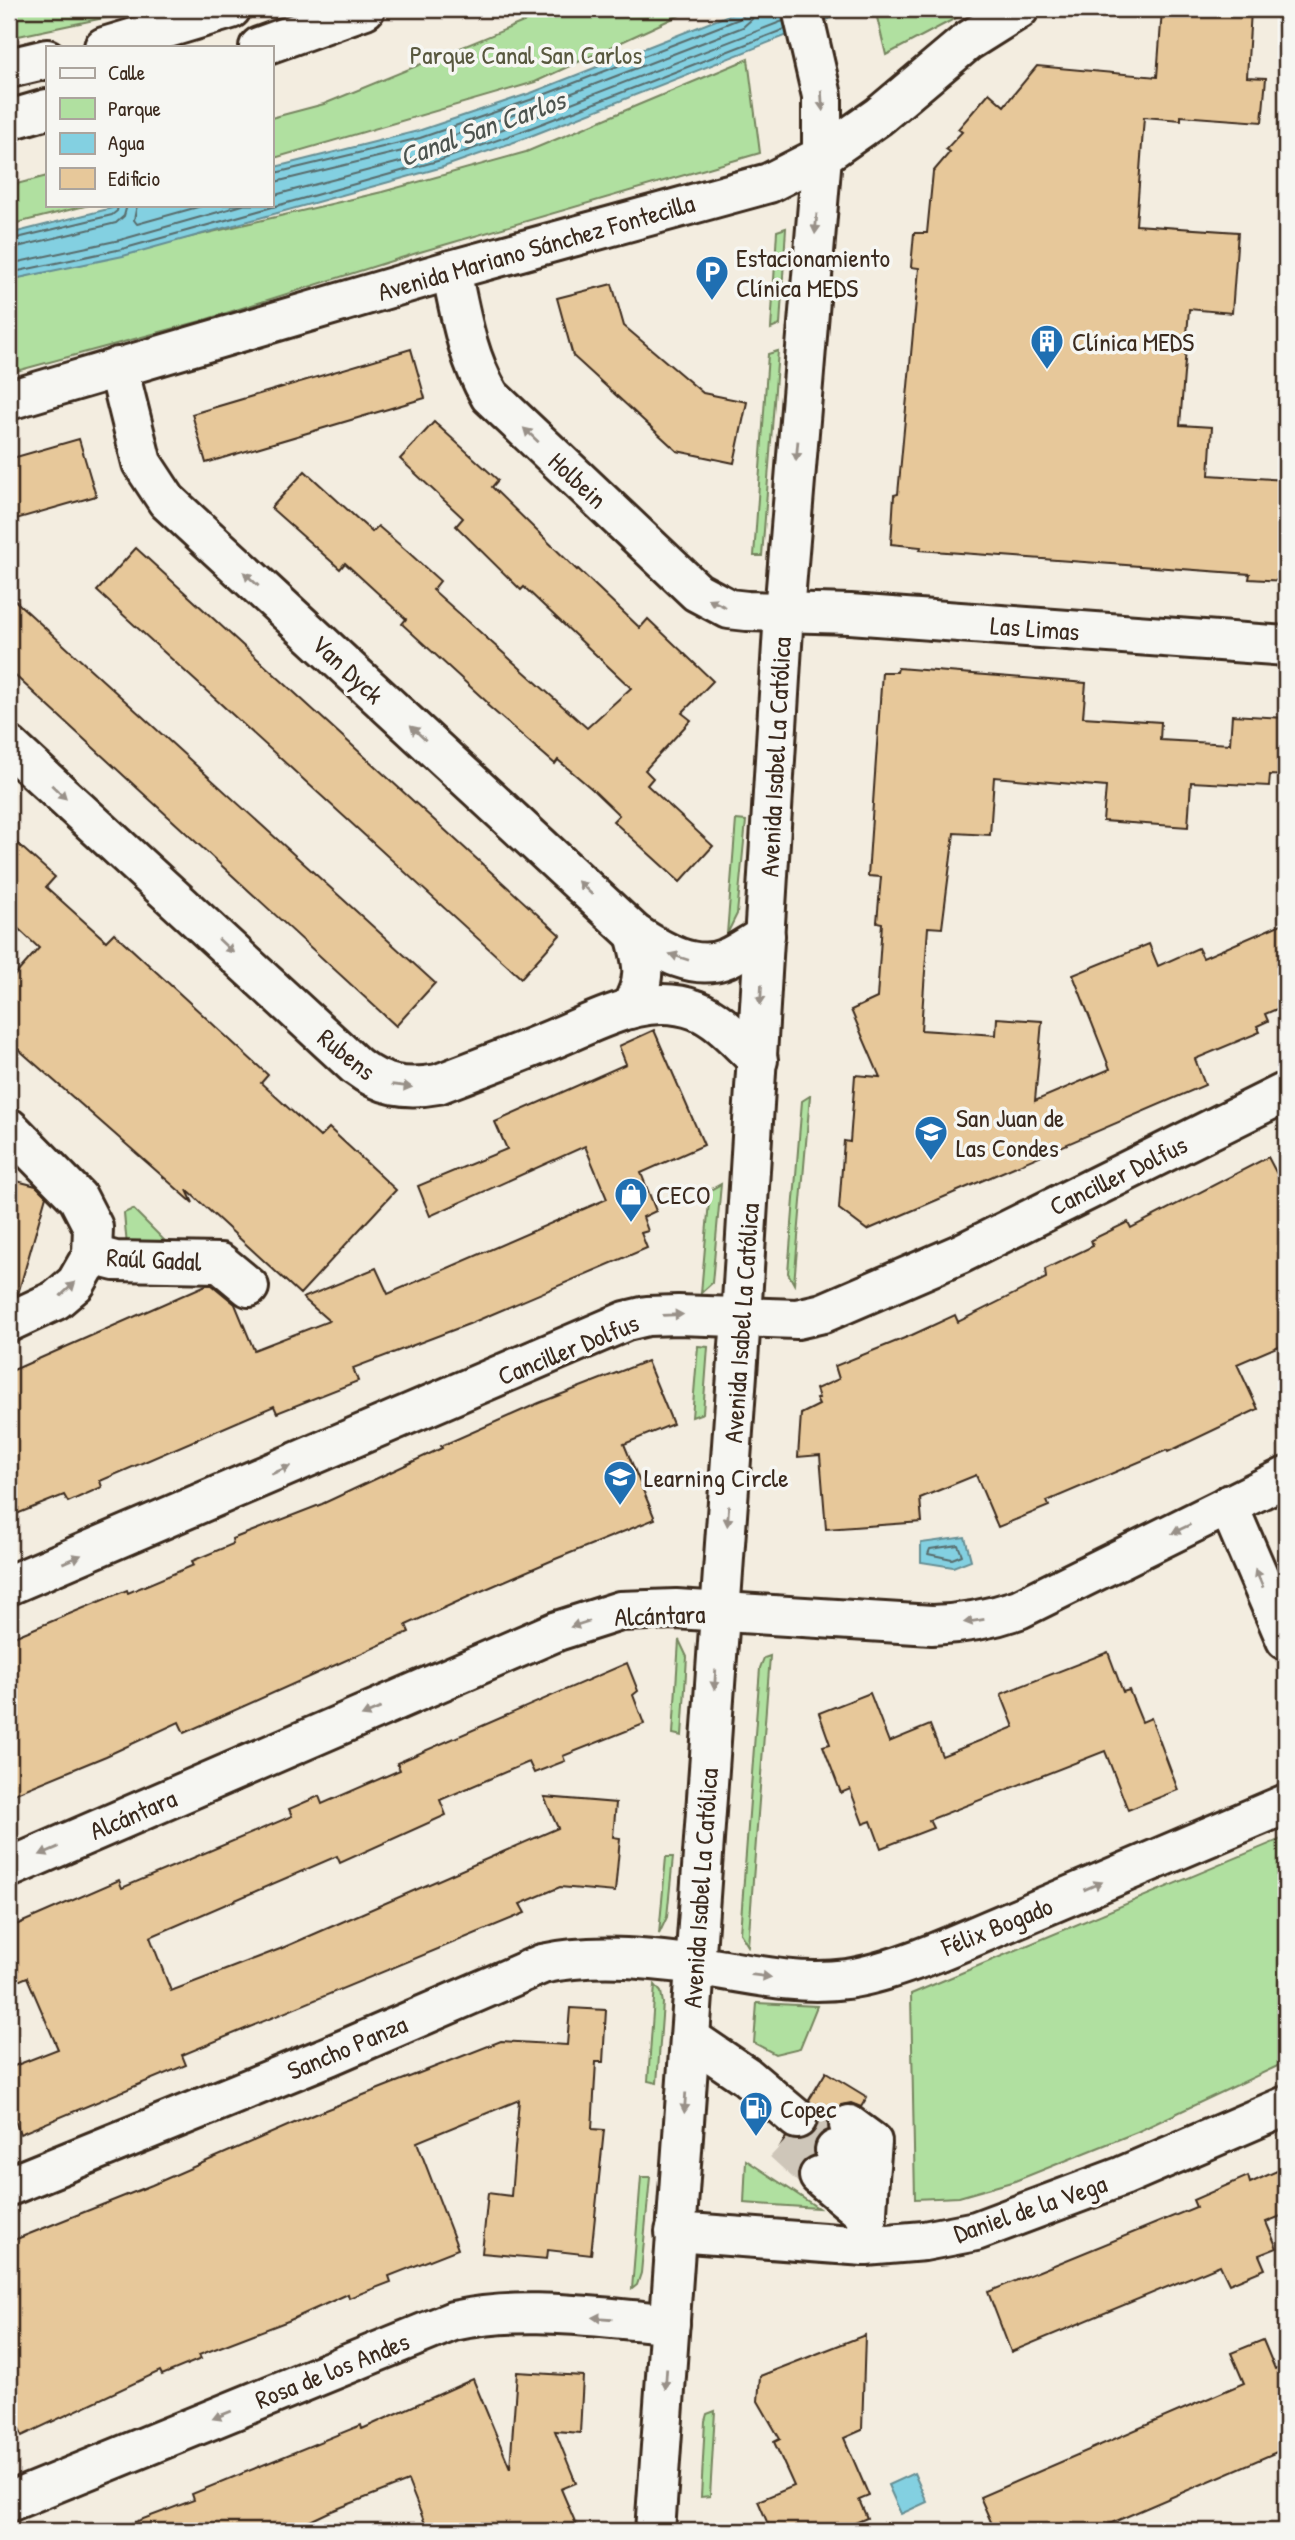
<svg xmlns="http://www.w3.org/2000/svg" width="1295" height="2540" font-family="'Patrick Hand',sans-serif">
	<rect width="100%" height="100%" fill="#f3ede0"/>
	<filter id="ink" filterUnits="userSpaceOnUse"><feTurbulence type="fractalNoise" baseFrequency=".0143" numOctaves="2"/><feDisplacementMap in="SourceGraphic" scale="14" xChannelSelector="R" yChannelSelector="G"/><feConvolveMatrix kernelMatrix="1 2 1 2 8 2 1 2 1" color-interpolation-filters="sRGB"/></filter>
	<g filter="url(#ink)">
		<g fill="#b0e0a0" stroke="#76855f" stroke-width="2">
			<path d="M9 9H146L9 38Z"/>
			<path d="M555 9H693L535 82 271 159V118L324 104Z"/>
			<path d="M875 9H973L886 55Z"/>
			<path d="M748 59 760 153 420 252 201 321 9 373V280L382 192 526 152Z"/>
			<path d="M47 176V205H89L9 225V186Z"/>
			<path d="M786 228 780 325 771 329 777 231Z"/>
			<path d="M778 351 762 556H754L768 354Z"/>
			<path d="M736 820 746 821 737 914 727 934Z"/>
			<path d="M810 1096 794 1284 788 1273 802 1101Z"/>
			<path d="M721 1184 712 1283 701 1293 710 1190Z"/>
			<path d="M133 1209 166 1242 160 1250 127 1246 124 1213Z"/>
			<path d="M698 1346 708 1347 703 1413 692 1417Z"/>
			<path d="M679 1640 687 1657 682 1736 673 1734Z"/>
			<path d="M770 1656 748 1946 740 1933 760 1668 764 1658Z"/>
			<path d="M1286 1837V2062L1137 2132 1015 2181 959 2197 915 2199 911 1994Z"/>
			<path d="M666 1857H673L667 1917 659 1934Z"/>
			<path d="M655 1985 661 1992 663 2003 657 2083 648 2081Z"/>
			<path d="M757 2003 817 2006 800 2048 775 2054 754 2043Z"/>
			<path d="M746 2160 818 2208 744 2203Z"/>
			<path d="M641 2177H650L641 2273 637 2285 632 2289Z"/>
			<path d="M715 2411 710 2496 701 2497 705 2421 707 2414Z"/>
		</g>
		<g fill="#83d0e1" stroke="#668e93" stroke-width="2">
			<path d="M744 9H854L523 139 443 167 123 256 9 280V234L124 205H271V168L418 131 531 93Z"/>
			<path d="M965 1537 971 1560 953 1567 921 1562V1543Z"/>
			<path d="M914 2473 927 2502 901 2514 888 2485Z"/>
		</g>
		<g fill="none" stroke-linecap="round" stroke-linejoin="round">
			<g stroke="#586c6c" stroke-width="2">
				<path d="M271 174 420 138 533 99 739 19 744 15 745 9"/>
				<path d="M271 183 423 146 536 107 743 27 752 19 754 9"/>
				<path d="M271 196 438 152 517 124 783 21"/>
				<path d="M137 205 134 220 137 224 205 205"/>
				<path d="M9 240 112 215 117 211 118 205"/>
				<path d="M9 249 116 223 124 216 127 205"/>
				<path d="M9 264 120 240 243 205"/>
				<path d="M9 273 122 249 441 160 520 132 785 29"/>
				<path d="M958 1545 962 1555 952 1559 928 1554 930 1549Z"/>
			</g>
		</g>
		<g fill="#e7c89a" stroke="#3b2a1e" stroke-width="2">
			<path d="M1213 9 1251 10 1247 77 1266 78 1262 122 1181 116V120L1144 117 1136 225 1238 232 1232 313 1189 309 1180 425 1212 427 1209 475 1286 480V581L1249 579 1250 574 920 550 921 547 891 544 894 495 898 494 919 268 911 267 914 233H927L933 172 950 152 946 149 962 132 958 129 989 93 1004 106 1037 66 1157 77 1162 10 1213 14Z"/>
			<path d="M612 284 624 326 703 393 747 402 734 463 677 451 573 356 557 298Z"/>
			<path d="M411 349 425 398 206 463 192 414Z"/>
			<path d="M434 422 498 480 492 487 577 570 578 569 640 628 648 619 713 681 682 713 691 720 645 770 653 778 647 785 713 846 680 882 613 821 619 815 592 789 558 760 555 764 487 705 488 703 402 624 406 619 345 563 340 569 271 508 305 471 372 532 378 526 408 552 440 581 433 590 587 728 631 688 524 587 521 590 456 526 463 518 400 459Z"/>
			<path d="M79 439 96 496 9 521V459Z"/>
			<path d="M136 548 560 935 521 978 97 591Z"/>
			<path d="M9 595 435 983 396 1026 9 670Z"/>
			<path d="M898 668 1086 683 1083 717 1161 722 1160 740 1230 744 1232 715 1286 718V776L1270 775 1269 786 1191 782 1188 827 1103 821 1106 787 994 777 990 835 954 833 942 928 928 927 921 1030 996 1035 997 1018 1042 1021 1035 1101 1110 1069 1073 975 1149 944 1158 966 1198 948 1203 958 1286 922V1005L1265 1014 1268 1021 1257 1026 1260 1032 1195 1059 1205 1085 867 1230 839 1209 844 1141 850 1142 855 1075 880 1077 851 1010 877 998 882 923 877 922 881 877 868 876 882 672H897Z"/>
			<path d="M9 836 55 877 46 887 106 941 114 933 268 1075 261 1083 320 1137 329 1128 396 1190 300 1294 187 1190 193 1203 9 1041V982L39 948 9 920Z"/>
			<path d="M654 1030 704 1145 641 1173 656 1211 643 1217 648 1231 641 1233 647 1248 469 1324 353 1368 358 1381 277 1413 274 1406 100 1481 102 1487 68 1502 64 1495 9 1517V1372L206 1285H212L235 1304 254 1350 329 1321 303 1298 376 1268 388 1294 607 1199 585 1146 430 1216 418 1186 507 1149 495 1122 626 1064 619 1046Z"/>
			<path d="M1268 1157 1278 1176 1286 1171V1343L1237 1364 1258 1409 1168 1452 1167 1450 1047 1501 1049 1506 998 1527 976 1475 920 1498 922 1522 826 1529 820 1455 798 1457 801 1414 819 1405 816 1399 819 1398 816 1389 839 1379 835 1366 912 1335 955 1315 958 1322 1046 1278 1045 1269 1093 1246 1091 1240 1128 1222 1131 1228Z"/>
			<path d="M9 1179 36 1186 46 1196 18 1294 15 1295 9 1294Z"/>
			<path d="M647 1361 673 1424 624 1444 655 1519 553 1560 479 1592 406 1625 409 1632 184 1733 179 1722 106 1756 9 1796V1639L127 1590 128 1593 194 1565 192 1561 233 1544 232 1539 322 1504 442 1448 441 1446 539 1403Z"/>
			<path d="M1108 1652 1123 1692 1129 1690 1142 1722 1151 1718 1178 1790 1128 1810 1105 1751 929 1820 933 1828 881 1848 871 1821 863 1824 850 1789 841 1793 823 1746 830 1744 819 1713 870 1693 889 1742 930 1725 942 1756 1014 1727 1001 1694Z"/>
			<path d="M627 1663 638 1691 633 1695 644 1724 563 1756 565 1761 534 1773 529 1762 440 1800 446 1815 340 1863 337 1856 150 1937 171 1991 280 1949 558 1828 544 1797 616 1803 613 1837 620 1838 615 1892 560 1887 520 1904 525 1913 182 2055 186 2065 20 2134 9 2104V2068L58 2049 27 1977 9 1985V1928L119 1880 122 1888 292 1816 289 1809 319 1796 322 1804 400 1770 397 1763Z"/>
			<path d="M570 2008 606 2010 603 2062H596L592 2129 604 2130 591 2255 548 2250 547 2259 482 2253 488 2193 511 2196 519 2100 417 2142 458 2249 389 2276 391 2282 349 2298 348 2294 288 2321 199 2355 201 2359 162 2375 160 2371 22 2436 9 2405V2242L152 2185 315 2114 501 2041 567 2045Z"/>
			<path d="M826 2072 867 2097 861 2107 851 2103 841 2105 832 2111 827 2122 828 2129 819 2136 814 2146V2155L803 2162 799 2169 776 2155 786 2137 794 2141 804 2140 814 2133 819 2122 818 2112 809 2100Z"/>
			<path d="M1286 2167V2214L1266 2222 1277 2248 1259 2255 1265 2269 1229 2284 1220 2265 1011 2352 988 2292 1196 2207 1193 2200 1248 2176 1250 2183Z"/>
			<path d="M865 2335 862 2430 844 2438 869 2496 859 2500 867 2518 836 2531H771L758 2501 794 2486 774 2442 780 2439 758 2401 760 2376Z"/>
			<path d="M1263 2340 1275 2369 1286 2364V2448L1093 2531H995L980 2497 1244 2383 1231 2353Z"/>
			<path d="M517 2372 583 2376 580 2433 555 2431 576 2483 561 2489 579 2531H428L408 2481 329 2512 289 2531H119V2528L194 2500 192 2494 361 2425 362 2429 473 2379 510 2468Z"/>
		</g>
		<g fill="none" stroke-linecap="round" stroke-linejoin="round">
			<g stroke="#cec6b9" stroke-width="38" stroke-dasharray="38 19" stroke-linecap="butt">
				<path d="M797 2119 835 2150"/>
				<path d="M783 2143 819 2176"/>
			</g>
			<defs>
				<g id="minor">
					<path d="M451 270C460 313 467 357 490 396L697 592 729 609 747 611 850 614 1286 646"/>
					<path d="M118 367 142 463 167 501 635 934C661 951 695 972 727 958 740 952 752 943 765 936"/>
					<path d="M9 400 451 270 769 183 822 156 879 116 968 41 1019 9"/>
					<path d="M9 746 356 1066C382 1086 406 1090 438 1084 477 1069 515 1055 553 1039 598 1021 646 991 696 1010 720 1019 739 1043 758 1060"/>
					<path d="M630 1009C647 979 644 966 635 934"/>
					<path d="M9 1128 78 1198 93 1227 92 1255 76 1283 56 1300 9 1322"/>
					<path d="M92 1255 115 1261 220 1263 249 1287"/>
					<path d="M1228 1505 1286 1640"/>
					<path d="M9 1585 626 1321 647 1316 678 1315 797 1319 823 1313 960 1254 1286 1092"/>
					<path d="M9 1868 557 1631 620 1611 676 1609 932 1625C963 1624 990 1619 1019 1609L1286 1477"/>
					<path d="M690 2038 746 2076 797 2119"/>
					<path d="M849 2125 872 2142 869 2178"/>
					<path d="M835 2150 869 2178 865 2246"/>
					<path d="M819 2176 867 2216"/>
					<path d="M9 2186 329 2056 542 1964C592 1953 644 1958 695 1965 745 1973 796 1986 847 1979 901 1971 971 1937 1022 1916 1110 1879 1198 1842 1286 1804"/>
					<path d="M675 2232 865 2246 924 2241 976 2231 1123 2176 1286 2106"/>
					<path d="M9 2502 453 2321C524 2305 598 2318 670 2323"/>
				</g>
				<g id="major">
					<path d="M104 47 231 9"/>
					<path d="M259 47 365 9"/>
					<path d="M9 68 47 59"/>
					<path d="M9 120 47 109"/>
					<path d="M655 2531 741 1318 784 612 822 156V96L802 9"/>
				</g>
			</defs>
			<use href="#minor" stroke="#3b2a1e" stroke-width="44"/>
			<use href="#major" stroke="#3b2a1e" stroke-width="44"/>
			<use href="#minor" stroke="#f6f6f2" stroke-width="38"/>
			<use href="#major" stroke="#f6f6f2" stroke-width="38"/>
		</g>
		<defs><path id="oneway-solid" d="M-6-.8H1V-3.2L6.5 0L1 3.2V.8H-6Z" transform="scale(1.75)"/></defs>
		<g fill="#989088">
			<use href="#oneway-solid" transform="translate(822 101) rotate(86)"/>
			<use href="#oneway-solid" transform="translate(816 224) rotate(95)"/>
			<use href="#oneway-solid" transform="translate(531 435) rotate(-137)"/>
			<use href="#oneway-solid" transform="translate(797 451) rotate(95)"/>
			<use href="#oneway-solid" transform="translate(251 579) rotate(-137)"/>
			<use href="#oneway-solid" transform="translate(717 603) rotate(-154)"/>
			<use href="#oneway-solid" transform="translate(418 733) rotate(-137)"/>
			<use href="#oneway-solid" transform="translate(59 792) rotate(43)"/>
			<use href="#oneway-solid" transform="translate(585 888) rotate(-137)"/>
			<use href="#oneway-solid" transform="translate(226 946) rotate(43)"/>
			<use href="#oneway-solid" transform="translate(679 957) rotate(-162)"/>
			<use href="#oneway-solid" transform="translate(761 995) rotate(93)"/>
			<use href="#oneway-solid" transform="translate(402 1086) rotate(7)"/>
			<use href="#oneway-solid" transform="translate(68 1289) rotate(-43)"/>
			<use href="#oneway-solid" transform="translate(673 1315) rotate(-2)"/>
			<use href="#oneway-solid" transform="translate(281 1470) rotate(-23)"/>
			<use href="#oneway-solid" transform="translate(728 1516) rotate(94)"/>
			<use href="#oneway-solid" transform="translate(1181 1529) rotate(154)"/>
			<use href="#oneway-solid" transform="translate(72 1559) rotate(-23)"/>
			<use href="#oneway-solid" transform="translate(1259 1578) rotate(-113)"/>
			<use href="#oneway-solid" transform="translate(974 1621) rotate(171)"/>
			<use href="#oneway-solid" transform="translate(580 1624) rotate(162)"/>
			<use href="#oneway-solid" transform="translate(715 1680) rotate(94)"/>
			<use href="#oneway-solid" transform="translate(371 1712) rotate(157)"/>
			<use href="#oneway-solid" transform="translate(49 1851) rotate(157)"/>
			<use href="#oneway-solid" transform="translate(1093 1886) rotate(-23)"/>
			<use href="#oneway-solid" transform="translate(761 1976) rotate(7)"/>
			<use href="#oneway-solid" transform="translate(685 2103) rotate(94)"/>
			<use href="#oneway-solid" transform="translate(602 2318) rotate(-176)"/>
			<use href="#oneway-solid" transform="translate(666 2379) rotate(94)"/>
			<use href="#oneway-solid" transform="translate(222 2415) rotate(158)"/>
		</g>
	</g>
	<defs>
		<symbol id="parking-pin" viewBox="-11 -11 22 30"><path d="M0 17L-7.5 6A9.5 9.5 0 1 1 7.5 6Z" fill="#1f6fb2" stroke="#f6f6f2"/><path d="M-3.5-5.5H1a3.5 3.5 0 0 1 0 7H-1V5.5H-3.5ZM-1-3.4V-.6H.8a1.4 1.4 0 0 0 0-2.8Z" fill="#fff"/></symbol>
		<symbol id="building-pin" viewBox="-11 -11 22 30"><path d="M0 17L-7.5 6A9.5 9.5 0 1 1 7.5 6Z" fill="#1f6fb2" stroke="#f6f6f2"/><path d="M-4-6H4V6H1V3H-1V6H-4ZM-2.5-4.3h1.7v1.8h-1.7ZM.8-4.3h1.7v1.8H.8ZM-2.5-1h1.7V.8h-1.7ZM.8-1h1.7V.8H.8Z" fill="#fff"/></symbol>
		<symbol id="school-pin" viewBox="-11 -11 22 30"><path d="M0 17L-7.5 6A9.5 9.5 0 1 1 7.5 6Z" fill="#1f6fb2" stroke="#f6f6f2"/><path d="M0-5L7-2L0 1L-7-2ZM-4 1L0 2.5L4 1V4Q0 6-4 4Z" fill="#fff"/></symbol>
		<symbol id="shop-pin" viewBox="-11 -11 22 30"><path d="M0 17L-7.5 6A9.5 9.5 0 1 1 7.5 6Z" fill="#1f6fb2" stroke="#f6f6f2"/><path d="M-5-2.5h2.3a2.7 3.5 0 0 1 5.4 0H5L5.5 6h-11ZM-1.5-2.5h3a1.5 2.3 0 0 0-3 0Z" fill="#fff"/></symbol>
		<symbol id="fuel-pin" viewBox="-11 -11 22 30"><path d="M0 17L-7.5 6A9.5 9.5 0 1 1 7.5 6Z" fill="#1f6fb2" stroke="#f6f6f2"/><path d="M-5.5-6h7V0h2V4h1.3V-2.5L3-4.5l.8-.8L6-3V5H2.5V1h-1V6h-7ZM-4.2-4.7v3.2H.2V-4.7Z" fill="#fff"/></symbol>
	</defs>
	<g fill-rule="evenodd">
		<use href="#parking-pin" x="693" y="253" width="38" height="52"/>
		<use href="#building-pin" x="1028" y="322" width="38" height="52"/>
		<use href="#school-pin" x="912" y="1113" width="38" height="52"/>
		<use href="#shop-pin" x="612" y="1175" width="38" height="52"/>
		<use href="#school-pin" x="601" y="1458" width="38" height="52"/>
		<use href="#fuel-pin" x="737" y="2089" width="38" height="52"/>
	</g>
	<g text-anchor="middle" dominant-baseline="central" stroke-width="7" stroke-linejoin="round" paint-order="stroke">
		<g font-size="26" fill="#58583e" stroke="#f6f6f2">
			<text x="526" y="54">Parque Canal San Carlos</text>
		</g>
		<g font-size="26" fill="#3b2a1e" stroke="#f6f6f2">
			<text transform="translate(536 247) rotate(-16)">Avenida Mariano Sánchez Fontecilla</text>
			<text transform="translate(578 480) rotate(43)">Holbein</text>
			<text transform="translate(1035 628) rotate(4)">Las Limas</text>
			<text transform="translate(348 669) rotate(43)">Van Dyck</text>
			<text transform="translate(775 757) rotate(-87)">Avenida Isabel La Católica</text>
			<text transform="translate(347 1054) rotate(39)">Rubens</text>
			<text transform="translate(1118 1175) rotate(-26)">Canciller Dolfus</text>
			<text transform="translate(154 1259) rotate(3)">Raúl Gadal</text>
			<text transform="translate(741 1323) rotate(-86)">Avenida Isabel La Católica</text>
			<text transform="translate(568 1349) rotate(-22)">Canciller Dolfus</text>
			<text transform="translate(660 1615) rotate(-2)">Alcántara</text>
			<text transform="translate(133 1814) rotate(-23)">Alcántara</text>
			<text transform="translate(700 1888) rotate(-86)">Avenida Isabel La Católica</text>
			<text transform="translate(997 1926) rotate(-22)">Félix Bogado</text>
			<text transform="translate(347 2047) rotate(-23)">Sancho Panza</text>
			<text transform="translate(1030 2208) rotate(-19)">Daniel de la Vega</text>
			<text transform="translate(332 2370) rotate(-22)">Rosa de los Andes</text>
		</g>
		<g font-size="26" fill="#3b2a1e" stroke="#f6f6f2" text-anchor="start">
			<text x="736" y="257">Estacionamiento<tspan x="736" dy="30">Clínica MEDS</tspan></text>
			<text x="1072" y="341">Clínica MEDS</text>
			<text x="956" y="1117">San Juan de<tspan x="956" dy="30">Las Condes</tspan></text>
			<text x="656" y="1194">CECO</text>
			<text x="644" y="1477">Learning Circle</text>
			<text x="780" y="2108">Copec</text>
		</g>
		<g font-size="28" font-style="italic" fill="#4d544f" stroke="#f6f6f2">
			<text transform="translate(482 128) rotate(-20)">Canal San Carlos</text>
		</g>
	</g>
	<rect width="1295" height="2540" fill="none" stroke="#f6f6f2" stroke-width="35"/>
	<rect x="18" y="18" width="1260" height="2505" fill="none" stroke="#3b2a1e" stroke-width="2.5" filter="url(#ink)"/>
	<rect x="46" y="46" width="228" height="161" fill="#f6f6f2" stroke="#aba49d" stroke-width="2"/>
	<rect x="60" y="68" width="35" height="10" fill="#f6f6f2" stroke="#aba49d" stroke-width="2"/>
	<text x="108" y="80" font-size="21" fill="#3b2a1e">Calle</text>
	<rect x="60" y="98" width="35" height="21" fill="#b0e0a0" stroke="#aba49d" stroke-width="2"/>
	<text x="108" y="116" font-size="21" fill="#3b2a1e">Parque</text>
	<rect x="60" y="133" width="35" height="21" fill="#83d0e1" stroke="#aba49d" stroke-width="2"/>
	<text x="108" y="150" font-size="21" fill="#3b2a1e">Agua</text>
	<rect x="60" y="168" width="35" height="21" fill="#e7c89a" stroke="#aba49d" stroke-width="2"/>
	<text x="108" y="186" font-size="21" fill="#3b2a1e">Edificio</text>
</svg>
